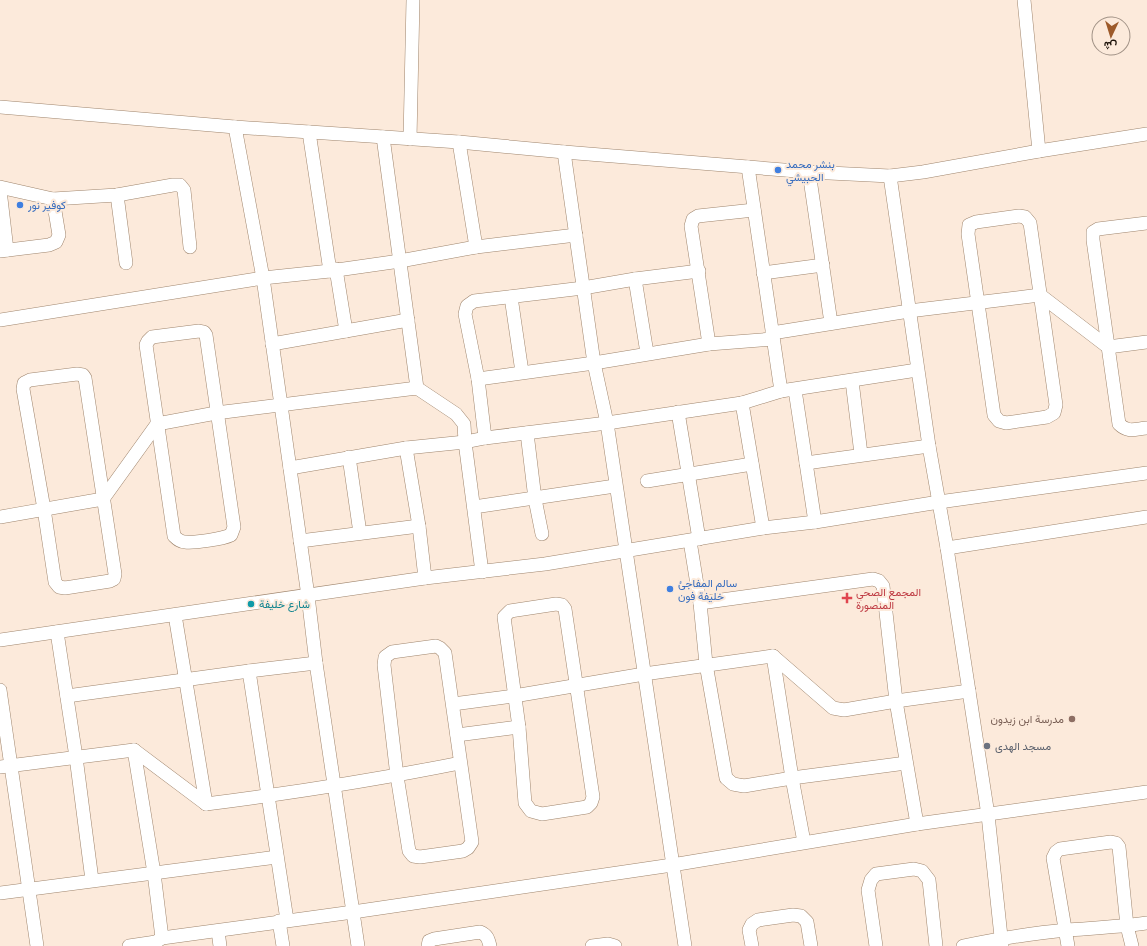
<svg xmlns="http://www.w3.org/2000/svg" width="1147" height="946" font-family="Figtree,Vazirmatn,sans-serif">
	<rect width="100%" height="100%" fill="#fceadb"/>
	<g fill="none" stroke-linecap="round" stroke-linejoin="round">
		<defs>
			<g id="minor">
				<path d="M1024 0 1039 151"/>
				<path d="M0 107 235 127 459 142 564 152 809 172 890 176 923 172 1039 151 1147 134"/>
				<path d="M235 127 263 278 308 596 316 663 358 946"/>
				<path d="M309 132 330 271"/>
				<path d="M383 137 417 388"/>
				<path d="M410 139 413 0"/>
				<path d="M459 142 476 247"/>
				<path d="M564 152 594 363 607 423 685 946"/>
				<path d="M748 167 781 391"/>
				<path d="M809 172 831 323"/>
				<path d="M890 176 929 446 947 548 988 815 1002 946"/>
				<path d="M0 187 53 199 117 195 173 185H180L184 190 190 247"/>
				<path d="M0 190 7 250"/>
				<path d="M117 195 126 263"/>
				<path d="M1019 216 1025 217 1030 223 1056 405 1054 413 1047 417 1006 423 999 421 994 415 968 234 969 225 976 222Z"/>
				<path d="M1147 223 1098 229 1093 232V240L1119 424C1128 433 1135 429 1147 428"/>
				<path d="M0 251 49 245 56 242 59 235 53 199"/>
				<path d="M336 269 346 331"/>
				<path d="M763 273 823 265"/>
				<path d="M635 279 647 353"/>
				<path d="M511 297 522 372"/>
				<path d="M0 320 263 278 330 271 400 261 476 247 576 235"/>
				<path d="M199 331 204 332 206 335 234 527 231 535C222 539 195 543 185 542 180 542 177 539 174 536L146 345 148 341 152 337Z"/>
				<path d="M772 333 909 311 1040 295 1108 347 1147 342"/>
				<path d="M272 344 408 320"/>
				<path d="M709 344 691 226 693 219 698 216 754 210"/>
				<path d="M77 374 83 375 85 378 115 574 114 579 110 581 65 588 59 587 55 582 44 509 23 389 24 383 30 380Z"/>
				<path d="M478 379 594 363 709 344 773 339"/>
				<path d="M852 381 861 454"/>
				<path d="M795 390 815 522"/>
				<path d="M678 412 699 539"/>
				<path d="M527 433 535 499 542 534"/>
				<path d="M485 438 478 379 465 314 467 306 474 301 583 288 635 279 699 271"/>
				<path d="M406 448 419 526 425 578"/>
				<path d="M349 457 360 533"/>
				<path d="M806 463 929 446"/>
				<path d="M290 468 406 448 465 442 485 438 607 423 742 403"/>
				<path d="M647 481 752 464"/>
				<path d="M474 507 615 486"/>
				<path d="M0 517 103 499 157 424 216 413 417 388 456 414 464 424 465 442 482 572"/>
				<path d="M763 528 742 403 781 391 917 370"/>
				<path d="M300 541 419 526"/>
				<path d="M690 541 700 603 706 664 726 778 733 784 744 786 792 778 906 763"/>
				<path d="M947 548 1147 517"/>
				<path d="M700 603 873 579 879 581 883 586 896 701 917 824"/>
				<path d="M556 604 562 605 565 609 593 797 591 803 587 807 542 814 531 811 525 803 519 727 504 617 510 611Z"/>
				<path d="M175 615 206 804"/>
				<path d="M57 632 76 757 92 880"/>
				<path d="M0 640 425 578 545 564 763 528 815 522 939 502 1147 473"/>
				<path d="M436 646 440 648 445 653 472 842 468 848 463 851 420 857 413 856 409 851 397 776 384 665 385 657 392 652Z"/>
				<path d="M773 656 792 778 804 842"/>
				<path d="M249 671 287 920"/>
				<path d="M0 690 37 946"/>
				<path d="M67 696 249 671 316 663"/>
				<path d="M453 704 514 696 644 674 773 656 833 708 844 710 896 701 969 691"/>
				<path d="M457 735 519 727"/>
				<path d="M134 750 154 873 162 938"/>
				<path d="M0 767 134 750 206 804C292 793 376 780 460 763"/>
				<path d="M0 893 277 857"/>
				<path d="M279 921 283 946"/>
				<path d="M218 931 220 946"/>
				<path d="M129 946 156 942 162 938 353 912 672 865 917 824 1147 792"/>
				<path d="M428 946 429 941 434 939 480 932C487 935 488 938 490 946"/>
				<path d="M592 946 608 944 615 946"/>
				<path d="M752 946 749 930 752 924 758 920 793 915 801 916 807 922 811 946"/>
				<path d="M876 946 868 890 871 880 876 874 914 869 922 871 929 880 936 946"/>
				<path d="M963 946C997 939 1032 933 1067 930 1094 928 1120 927 1147 923"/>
				<path d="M1068 946 1053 858 1056 852 1060 849 1111 842 1116 843 1119 847 1127 926 1132 946"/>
			</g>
		</defs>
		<use href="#minor" stroke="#9f856d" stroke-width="14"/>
		<use href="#minor" stroke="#fff" stroke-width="13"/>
	</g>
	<g fill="#3f7fe0" stroke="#fceadb" stroke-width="1.5">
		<circle cx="778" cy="170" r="4"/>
		<circle cx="20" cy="205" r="4"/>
		<circle cx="670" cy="589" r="4"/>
	</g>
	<path fill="#e0444e" stroke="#fceadb" stroke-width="1.5" d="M845 592h4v4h4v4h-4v4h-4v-4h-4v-4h4z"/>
	<circle fill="#0f9aa8" stroke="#fceadb" stroke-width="1.5" cx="251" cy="604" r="4"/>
	<circle fill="#8d6e63" stroke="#fceadb" stroke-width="1.5" cx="1072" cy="719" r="4"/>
	<circle fill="#6b7280" stroke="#fceadb" stroke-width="1.5" cx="987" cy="746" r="4"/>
	<g text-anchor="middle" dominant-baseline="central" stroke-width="4" stroke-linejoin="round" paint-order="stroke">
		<g font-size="11" fill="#366cbe" stroke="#fceadb" text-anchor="start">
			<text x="786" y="164">بنشر محمد<tspan x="786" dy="13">الحبيشي</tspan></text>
			<text x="28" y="205">كوفير نور</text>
			<text x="678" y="583">سالم المفاجئ<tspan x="678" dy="13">خليفة فون</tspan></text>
		</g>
		<g font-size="11" fill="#be3a42" stroke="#fceadb" text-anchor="start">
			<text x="856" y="592">المجمع الصحي<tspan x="856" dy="13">المنصورة</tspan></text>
		</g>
		<g font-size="11" fill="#0d838f" stroke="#fceadb" text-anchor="start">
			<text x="259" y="604">شارع خليفة</text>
		</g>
		<g font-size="11" fill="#785e54" stroke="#fceadb" text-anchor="end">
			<text x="1064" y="719">مدرسة ابن زيدون</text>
		</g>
		<g font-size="11" fill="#5b616d" stroke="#fceadb" text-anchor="start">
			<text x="995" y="746">مسجد الهدى</text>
		</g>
	</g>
	<g transform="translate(1111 36) rotate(184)"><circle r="19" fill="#fceadb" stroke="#a29387"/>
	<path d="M0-3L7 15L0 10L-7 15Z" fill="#9d5a2a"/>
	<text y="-6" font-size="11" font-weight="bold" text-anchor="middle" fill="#1b1108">ش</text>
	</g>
</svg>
